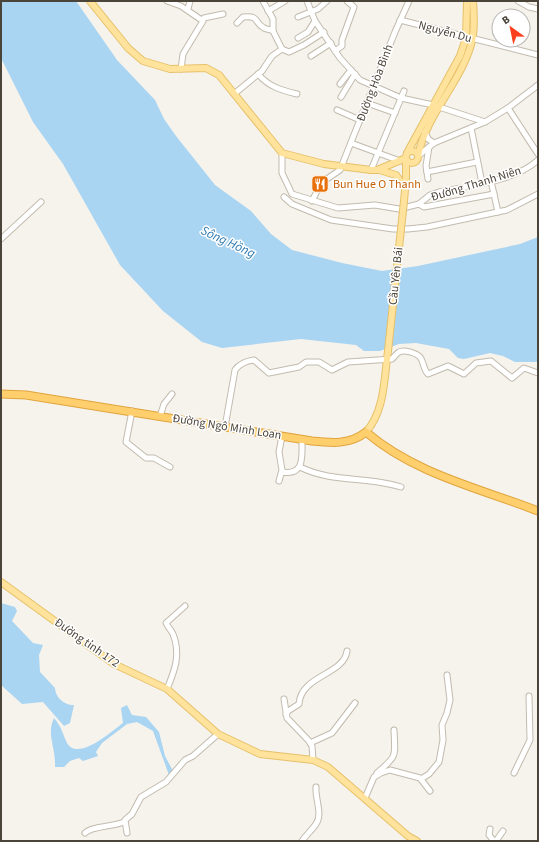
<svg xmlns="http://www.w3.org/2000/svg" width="539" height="842" font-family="'Source Sans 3',sans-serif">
	<rect width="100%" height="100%" fill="#f6f3ec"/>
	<g fill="#a9d4f2">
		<path d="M1 1H76L117 60 155 100 164 119 176 136 215 185 251 211 271 234 292 250 342 263 382 271 418 266 520 244 538 237V362H515L503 356 490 353 464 359 458 358 449 349 416 343 399 344 380 351H364L356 345 301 339 222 348 202 342 163 311 120 265 63 164 33 122 1 58Z"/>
		<path d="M1 603 15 607 17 611 12 621 33 643 43 645 39 655 40 672 55 688C55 697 65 706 74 705L70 723 64 726 43 702 22 704 1 685Z"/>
		<path d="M127 705 132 715 146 717 159 732 165 756 173 771 169 775 153 731 137 722 127 724 102 743 96 752 98 756 83 761 79 758 70 761 64 767H55C56 748 46 734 54 718 63 729 62 733 67 743 78 762 112 731 123 723L121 708Z"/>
	</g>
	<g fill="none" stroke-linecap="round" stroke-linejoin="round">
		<defs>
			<g id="minor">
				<path d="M167 1 181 6 203 21 183 54 181 69"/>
				<path d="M307 1 315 21 340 58 360 80 401 98 433 105 485 122"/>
				<path d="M518 1 529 7 538 9"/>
				<path d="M188 9 190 1"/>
				<path d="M268 11 285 1"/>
				<path d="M298 17 318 9 327 1"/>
				<path d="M204 18 223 14"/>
				<path d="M400 20 538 55"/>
				<path d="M237 23 243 17C260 15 253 22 264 28 268 30 270 29 273 31"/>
				<path d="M298 38 308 32 315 21"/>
				<path d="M282 49 289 52 304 45 324 32"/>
				<path d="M335 51 342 46V40L354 7 347 1"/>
				<path d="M311 56 331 43"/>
				<path d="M258 74C269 87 281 90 297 94"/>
				<path d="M340 84 351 70"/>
				<path d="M234 94 262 71 272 56 282 49 273 31V19L263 1"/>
				<path d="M341 97 355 74"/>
				<path d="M367 103 395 113"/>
				<path d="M508 108 538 154"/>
				<path d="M337 110 360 120"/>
				<path d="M471 128 482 183"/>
				<path d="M425 132 428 139 434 143"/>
				<path d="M351 143 400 161"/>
				<path d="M282 153V173L292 194 338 208 375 205 399 209 419 204 430 195 439 192C468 186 516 181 538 160"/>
				<path d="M418 156 434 143 485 122 508 108 538 85"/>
				<path d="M371 170 404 91"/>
				<path d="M427 172 477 162"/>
				<path d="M428 179 426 166 429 147"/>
				<path d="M491 181 498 212"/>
				<path d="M284 197 292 204 331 220 393 229H408L427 227 507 210 538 194"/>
				<path d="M312 201 321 183 340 170 395 32 409 1"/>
				<path d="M419 204 424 207 494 194"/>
				<path d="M1 239 41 202"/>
				<path d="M132 411 126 442 146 458H154L170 467"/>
				<path d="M160 416 164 404 172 394"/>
				<path d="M225 427 235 370C240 363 246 361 254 360L269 373 299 367 306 362H319L332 370 348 362 392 359C394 357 396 354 399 352 404 349 416 353 420 357 424 362 423 369 428 374L448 366 464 374 476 363 491 361 512 378 524 368 538 373"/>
				<path d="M300 467C332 483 367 476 401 487"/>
				<path d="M282 472C305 476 302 456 302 439"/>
				<path d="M279 481 282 470 279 452 282 436"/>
				<path d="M167 689C175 670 181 654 173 634 171 630 168 627 166 623L185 606"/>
				<path d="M284 699 287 718 309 741 312 746 313 760"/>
				<path d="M286 714 288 711 299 704C301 675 344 675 347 651"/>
				<path d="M310 743 332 733 355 703"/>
				<path d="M377 773C398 755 395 757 394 730"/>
				<path d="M514 773 530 740 529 696"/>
				<path d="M421 779 429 774 439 762 443 740 442 725 447 713 450 700 447 675"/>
				<path d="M365 798 374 777 381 773 390 770 420 778 430 791"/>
				<path d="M490 829 489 835 494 841"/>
				<path d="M85 833C92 826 112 827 124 822"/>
				<path d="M127 833 125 820 132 814 141 797 166 782 185 760 193 756 218 734"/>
				<path d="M302 841C306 835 312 830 316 824 323 814 315 799 316 787"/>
				<path d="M496 841 503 831"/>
			</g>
			<g id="major">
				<path d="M90 1 128 48 143 61 170 69 206 68 219 75 282 153 324 164 371 170H377L406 158V179L404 201"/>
				<circle cx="412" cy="157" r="6"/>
				<path d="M407 153 460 56 466 38 467 1"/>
				<path d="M418 156C426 114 462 82 472 41 475 28 474 14 473 1"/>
				<path d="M379 170 396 175 405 188"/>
				<path d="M366 432C385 411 384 378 388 351"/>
				<path d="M1 582 114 664 167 689 218 734 260 754 313 760 328 767 408 836 417 841"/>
			</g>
			<path id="highway" d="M1 394 26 395 312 441C331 443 350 445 366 432 415 474 479 488 538 511"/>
		</defs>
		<use href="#minor" stroke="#c2bbae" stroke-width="7"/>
		<use href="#major" stroke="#e6c16a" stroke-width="8"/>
		<use href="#highway" stroke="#e0a43c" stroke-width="9"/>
		<use href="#minor" stroke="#fff" stroke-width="5"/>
		<use href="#major" stroke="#ffe39c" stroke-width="6"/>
		<use href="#highway" stroke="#ffcf6e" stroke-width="7"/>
		<defs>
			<path id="major-bridge" d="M388 351 404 201"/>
		</defs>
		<use href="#major-bridge" stroke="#e6c16a" stroke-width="8" stroke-linecap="butt"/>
		<use href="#major-bridge" stroke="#ffe39c" stroke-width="6"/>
	</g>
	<defs>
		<symbol id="restaurant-square" viewBox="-11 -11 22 22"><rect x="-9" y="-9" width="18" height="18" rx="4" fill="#e8710a" stroke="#fff"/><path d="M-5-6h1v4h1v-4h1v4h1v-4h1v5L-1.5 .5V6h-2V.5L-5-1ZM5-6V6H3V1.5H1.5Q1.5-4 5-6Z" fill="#fff"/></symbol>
	</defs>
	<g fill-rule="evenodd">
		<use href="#restaurant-square" x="310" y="174" width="20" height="20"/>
	</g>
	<g text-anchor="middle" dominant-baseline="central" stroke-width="3" stroke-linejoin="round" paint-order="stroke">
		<g font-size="12" fill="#4b4439" stroke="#fff">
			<text transform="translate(445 32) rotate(15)">Nguyễn Du</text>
			<text transform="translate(375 83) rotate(-69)">Đường Hòa Bình</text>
			<text transform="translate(476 184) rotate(-17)">Đường Thanh Niên</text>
			<text transform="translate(396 276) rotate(-84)">Cầu Yên Bái</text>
			<text transform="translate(227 427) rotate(9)">Đường Ngô Minh Loan</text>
			<text transform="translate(87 643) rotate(35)">Đường tỉnh 172</text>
		</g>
		<g font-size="12" fill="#c56008" stroke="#fff" text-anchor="start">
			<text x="333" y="184">Bun Hue O Thanh</text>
		</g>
		<g font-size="13" font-style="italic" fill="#2e7ab2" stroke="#fff">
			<text transform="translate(228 242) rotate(25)">Sông Hồng</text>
		</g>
	</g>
	<rect width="539" height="842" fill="none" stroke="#4b4439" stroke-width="4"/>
	<g transform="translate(511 28) rotate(327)"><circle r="19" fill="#ffffff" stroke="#b7b4b0"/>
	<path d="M0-3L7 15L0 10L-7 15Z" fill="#fc3f1d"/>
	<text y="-6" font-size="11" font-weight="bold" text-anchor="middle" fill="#4b4439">B</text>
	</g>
</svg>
